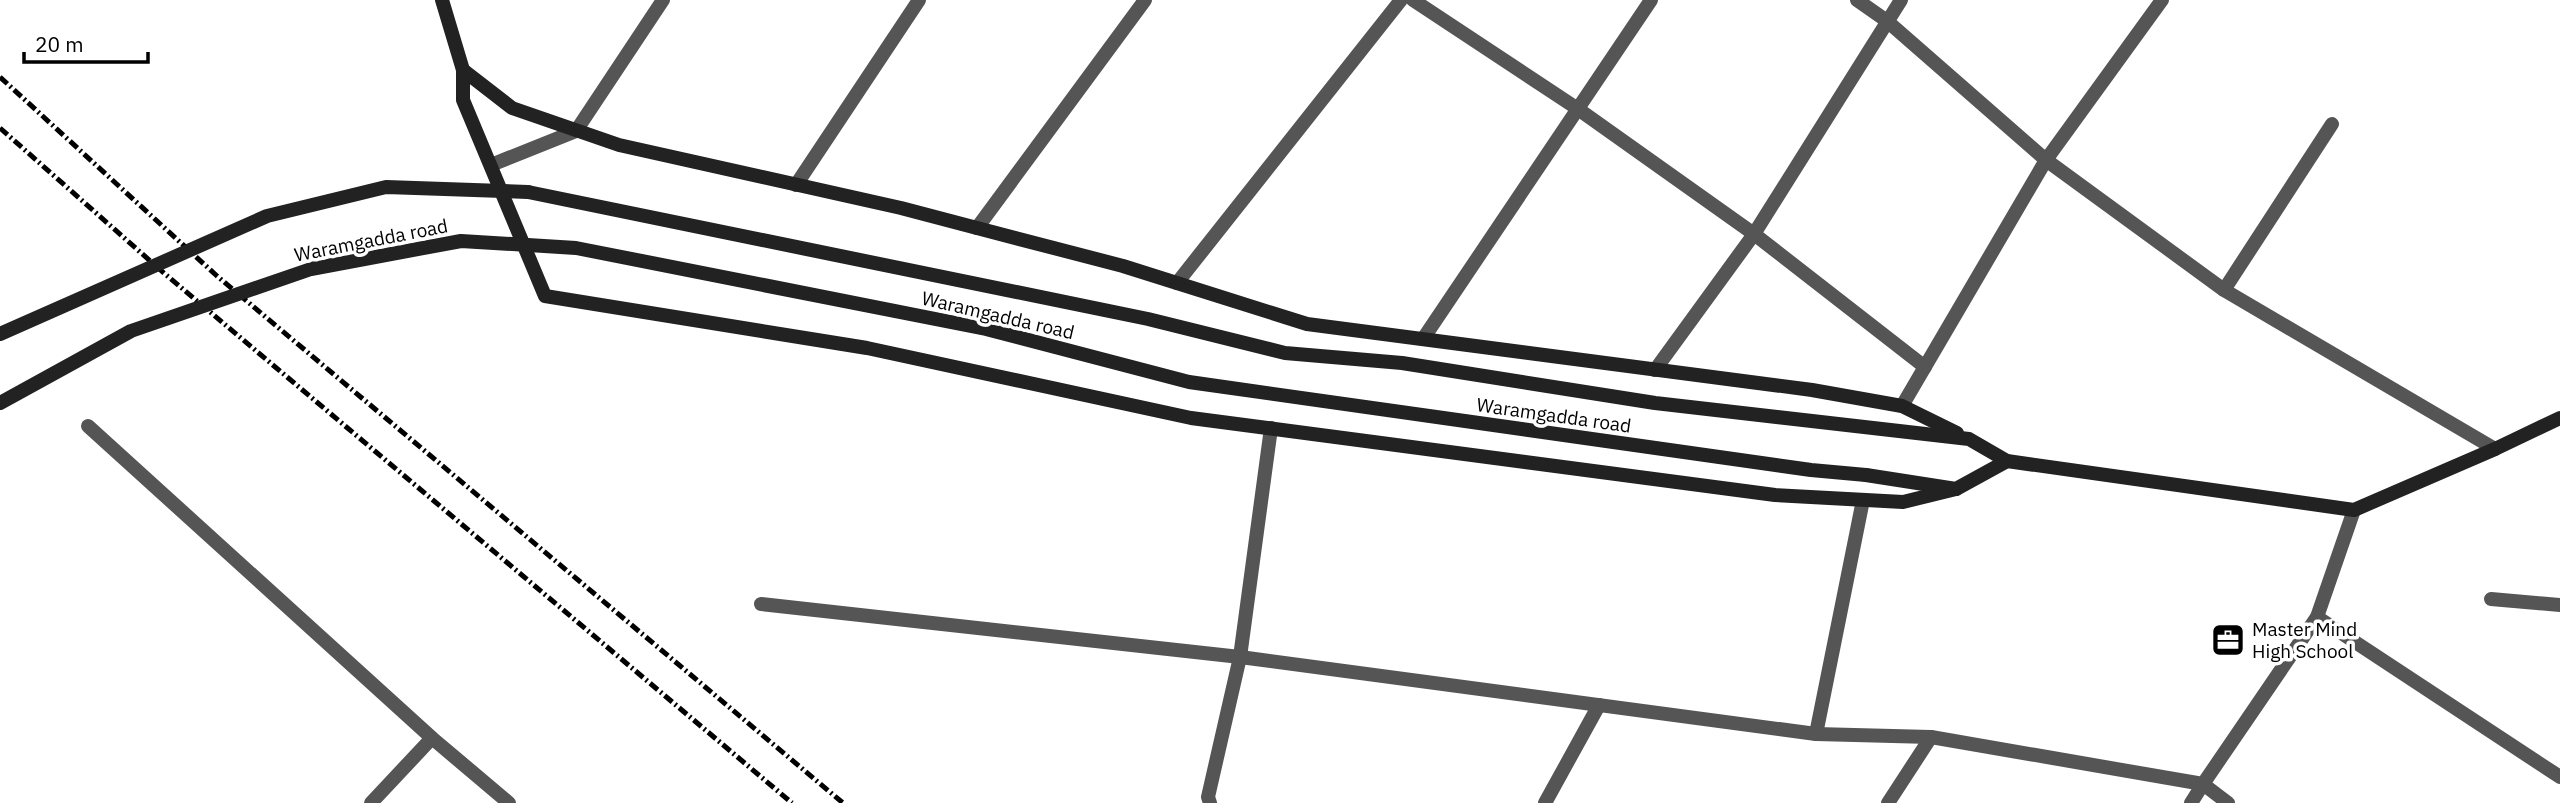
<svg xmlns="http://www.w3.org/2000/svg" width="2560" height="803" font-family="'IBM Plex Sans',sans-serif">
	<rect width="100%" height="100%" fill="#fff"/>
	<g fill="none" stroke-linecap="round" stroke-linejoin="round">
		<g stroke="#555" stroke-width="14">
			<path d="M1413 0 1578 109 1754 234 1925 367"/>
			<path d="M1857 0 1887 21 2046 160 2224 290 2495 449"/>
			<path d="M491 165 576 131 663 0"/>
			<path d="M796 185 919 0"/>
			<path d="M977 228 1145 0"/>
			<path d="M1177 283 1401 0"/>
			<path d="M2224 290 2332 124"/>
			<path d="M1423 339 1651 0"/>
			<path d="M1655 370 1754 234 1901 0"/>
			<path d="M1902 406 2046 160 2162 0"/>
			<path d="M88 426 432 738 509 803"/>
			<path d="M2491 599 2560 605"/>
			<path d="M761 604 1240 657 1816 734 1931 737 2203 784 2317 617 2354 510"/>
			<path d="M2317 617 2560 777"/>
			<path d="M1816 734 1863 500"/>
			<path d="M371 803 432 738"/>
			<path d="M1210 803 1208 797 1240 657 1271 428"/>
			<path d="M1545 803 1599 705"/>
			<path d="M1888 803 1931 737"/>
			<path d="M2191 803 2203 784 2228 803"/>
		</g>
		<g stroke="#222" stroke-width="14">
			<path d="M442 0 463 70V100L545 296 867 348 1191 418 1775 495 1903 502 1956 489"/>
			<path d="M463 70 512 108 619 145 901 208 977 228 1123 266 1307 324 1812 390 1902 406 1957 433"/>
			<path d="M528 192 1148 319 1285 353 1402 363 1655 403 1969 439 2007 461 2354 510 2495 449 2560 418"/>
			<path d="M1866 475 1956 489 2007 461"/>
		</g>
		<g stroke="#000" stroke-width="5" stroke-dasharray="10 3.5 2 3.5" stroke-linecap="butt">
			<path d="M0 77 217 276 843 803"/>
			<path d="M0 128 165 274 792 803"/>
		</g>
		<g stroke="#222" stroke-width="14">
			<path d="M0 334 267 216 386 187 528 192"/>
			<path d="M0 403 131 331 311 269 461 241 576 248 986 329 1189 382 1811 470 1866 475"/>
		</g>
	</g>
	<defs>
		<symbol id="office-square" viewBox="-11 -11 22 22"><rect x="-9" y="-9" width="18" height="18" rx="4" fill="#000" stroke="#fff"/><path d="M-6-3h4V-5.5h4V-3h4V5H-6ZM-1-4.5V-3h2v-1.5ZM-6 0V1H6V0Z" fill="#fff"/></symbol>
	</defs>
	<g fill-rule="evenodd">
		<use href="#office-square" x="2209" y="621" width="38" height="38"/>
	</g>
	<g text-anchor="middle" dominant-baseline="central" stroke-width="7" stroke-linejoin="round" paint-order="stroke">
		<g font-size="19" fill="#000" stroke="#fff">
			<text transform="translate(371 240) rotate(-11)">Waramgadda road</text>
			<text transform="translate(998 315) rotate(13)">Waramgadda road</text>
			<text transform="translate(1554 415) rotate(8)">Waramgadda road</text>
		</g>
		<g font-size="19" fill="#000" stroke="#fff" text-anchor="start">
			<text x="2252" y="629">Master Mind<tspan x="2252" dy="22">High School</tspan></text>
		</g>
	</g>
	<path d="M24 52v10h124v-10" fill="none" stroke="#000000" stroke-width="3.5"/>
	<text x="35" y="52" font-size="21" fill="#000000" stroke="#ffffff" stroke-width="5" paint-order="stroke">20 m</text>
</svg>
